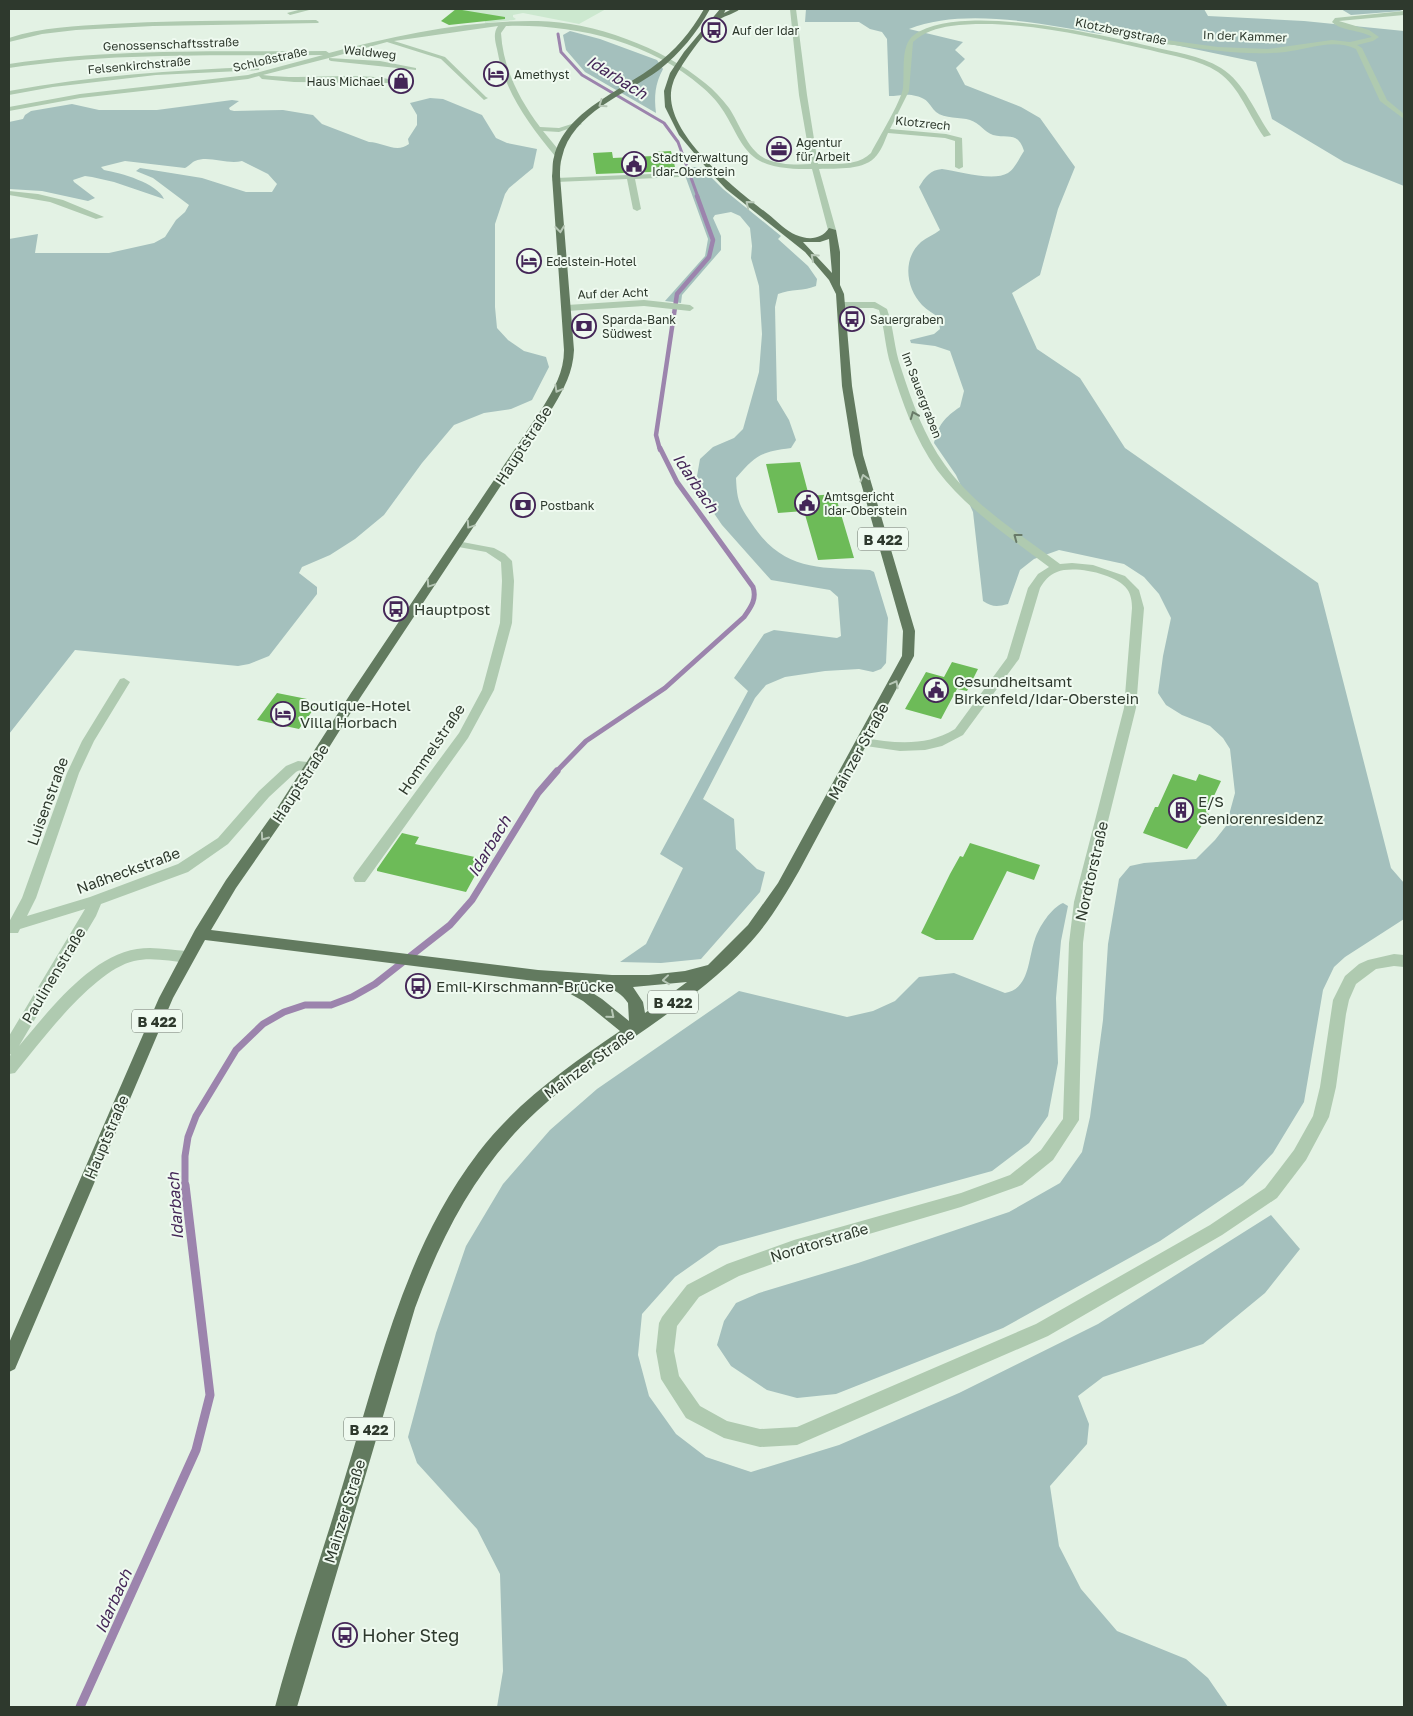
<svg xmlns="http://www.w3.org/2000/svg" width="1413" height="1716" font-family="'Golos Text',sans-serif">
	<rect width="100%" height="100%" fill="#e3f2e4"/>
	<g fill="#a4c0bd">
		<path d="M806 9H1204L1208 16 1304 21 1404 31V186L1344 162 1272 119 1256 62 1118 33 1101 34C1043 24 964 7 909 29L963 42 955 50 965 59 956 68 965 85 1021 107 1040 118 1075 167 1058 209 1040 275 1012 293 1037 349 1080 378 1125 448 1318 583 1391 868 1404 883V919L1345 957 1334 967 1323 990 1304 1102 1273 1153 1243 1185 1160 1241 1003 1328 836 1394 797 1398 767 1390 731 1366 717 1345 724 1321 736 1303 759 1293 858 1263 1009 1212 1060 1183 1082 1152 1090 1117 1103 1020 1108 944 1119 879 1130 866 1144 863 1196 859 1215 840 1226 826 1235 793 1230 749 1223 738 1210 726 1182 715 1166 705 1158 693 1163 656 1171 618 1159 594 1144 577 1124 564 1059 550 1034 559 1020 570 1008 604C997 607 992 607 983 601L973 512 956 475 934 443C938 425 945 417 960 407L964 391 950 351 935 346 911 343 910 340 934 334 940 329 938 317C933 313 927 310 922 305 906 288 902 259 921 242 927 237 934 235 940 230L919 187C925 177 930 170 942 169 958 171 993 182 1008 173 1014 170 1020 157 1024 151 1018 131 1008 139 993 135 984 132 980 123 970 120 961 117 944 119 936 112 928 104 929 99 916 96 907 93 898 96 889 96L887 39 882 32 870 29 859 22H805Z"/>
		<path d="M1341 9H1398L1402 11 1351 15Z"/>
		<path d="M570 31 600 39 657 60 663 69C655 84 654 96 656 113L585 72 566 50 563 35Z"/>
		<path d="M430 98 443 99 482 115 496 138 507 143 537 149 533 168 509 188 505 194 495 224V307L497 328 508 340 524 351 546 357 549 367 532 400 511 409 484 413 454 425 422 463 384 515 355 539 330 555 302 567 299 573 317 587V594L269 656 249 664 238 666 75 650 9 734V239L38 234 35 253H109L154 243 165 237 176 220 185 212 189 205 153 178 136 171 140 168 202 178 246 192H272L277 184 268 174 242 161C227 165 209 155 195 161 192 162 189 166 185 168L125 161 101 167 104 170C121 173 157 183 164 199L114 182 92 177 85 176 73 180 74 182 95 198 88 201 42 191 9 189V122L23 119 25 115 31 111 72 104 99 110H157L232 100 239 101 229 108 230 110 234 111 283 110 313 115 322 124 369 142C383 142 396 154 409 144L408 139 417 125V115L410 103Z"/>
		<path d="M682 167H701L723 189 781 236 778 239 808 266 817 279 816 286C804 291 791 289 778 294L775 307 777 400 789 420 796 440 791 448C761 452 756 455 736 478 737 501 739 505 752 524 784 572 819 567 870 570L874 572 888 618 886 663 881 669 873 672 859 669 825 671 785 677 766 685 755 698 703 799 734 819 736 849 757 869 765 872 760 892 701 959 661 963 620 962 646 944 683 868 660 854 748 691 734 678 764 634 774 630 837 638 841 636 838 597 830 590 771 580 722 525 709 506 697 476 700 459 713 447 734 438 743 429 759 372 762 334 759 286 751 258 752 246 750 228 740 216 731 212 715 215 713 218 721 236V250L682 295 681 303 665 301 705 256 708 239Z"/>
		<path d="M1063 903 1068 906 1061 941 1056 998 1058 1063 1048 1116 1029 1143 992 1171 719 1246 675 1277 642 1314 638 1355 649 1396 676 1434 706 1457 751 1472 839 1445 959 1393 1098 1324 1271 1215 1300 1249 1265 1293 1203 1344 1103 1377 1078 1396 1089 1424 1087 1444 1050 1486 1059 1546 1081 1589 1117 1631 1186 1659 1208 1678 1228 1707H497L503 1671 500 1574 477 1529 417 1463 408 1437 436 1333 466 1246 503 1184 550 1130 597 1089 739 991 847 1017 873 1011 895 1001 919 977 954 973 1005 993C1030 989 1028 958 1035 939 1039 927 1051 908 1063 903Z"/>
	</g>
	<path fill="#cce8cf" d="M440 9H606L579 24 523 13 513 15V17L516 19 514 20 485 23 484 14Z"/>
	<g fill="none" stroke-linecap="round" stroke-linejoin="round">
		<path stroke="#9c84ad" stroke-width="3" d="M558 34 561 52 582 75 664 123 678 142 698 197"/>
		<path stroke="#9c84ad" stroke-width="4.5" d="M660 450 656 435 677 294 709 257 713 240 697 196"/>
		<path stroke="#9c84ad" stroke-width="5" d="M555 773 586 741 665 688 744 617C751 607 757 599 753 587L677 482 660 448"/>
		<path stroke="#9c84ad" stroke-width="7" d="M185 1186V1156L188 1137 196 1116 236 1050 263 1024 284 1012 305 1005H331L352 997 375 984 450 925 472 900 538 793 557 771"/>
		<path stroke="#9c84ad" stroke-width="9" d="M80 1707 196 1450 210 1395 185 1185"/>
	</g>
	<g fill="#6dbb58">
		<path d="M456 9 505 17V19L449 25 441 21Z"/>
		<path d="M671 151 676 171 596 174 593 153 612 152 613 158 653 156V152Z"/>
		<path d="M800 462 809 496 835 494 854 558 818 560 804 511 778 513 766 464Z"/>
		<path d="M952 662 978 669 967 691 957 689 941 719 905 709 926 672 944 677Z"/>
		<path d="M277 693 307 699 303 703 316 706 299 729 257 720Z"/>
		<path d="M1173 774 1196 781 1199 774 1221 781 1206 813 1209 814 1187 849 1143 833 1155 807H1158Z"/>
		<path d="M402 833 419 837 415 844 484 859 466 892 377 871V869Z"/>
		<path d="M970 843 1040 865 1034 880 1007 871 973 940H936L921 933 950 874 960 856 963 857Z"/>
	</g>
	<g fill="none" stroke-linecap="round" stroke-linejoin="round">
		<g fill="#afcab0" fill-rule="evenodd">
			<path d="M302 9H313L290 15 287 13Z"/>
			<path d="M790 9H796L807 95 818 164C836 164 858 166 871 153 878 139 901 102 903 88 905 72 900 45 914 35 959 2 1097 34 1149 46 1174 52 1200 55 1221 68 1245 83 1255 113 1271 135L1264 137C1249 116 1240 87 1218 72 1198 59 1173 56 1150 50 1088 36 1014 18 951 26 937 28 924 32 913 42L909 91 890 129 946 134 962 138 963 167 959 169 955 167V141L945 138 888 133C885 140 882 149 877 155 865 171 837 168 819 169L836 230 832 232 828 230 812 169C795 169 775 169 760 161 741 151 734 126 722 109 717 101 709 93 702 87 649 41 574 24 506 26L501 33C503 68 519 99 540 127L559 128 578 122 582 124 559 132 543 131 562 154 558 156H555C528 123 504 91 497 49 495 41 493 33 498 26L394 41 445 57 486 97 488 98 484 100 441 59 387 42 329 58 380 61 416 68V70L331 61 329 60V58L263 75C306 81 352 71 394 80L395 81 392 83 294 82 262 79 259 76 248 79 80 98 9 111V107L80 94 248 75 323 55C219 56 112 52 9 68V64C113 48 221 52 326 51L329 53C396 35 467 20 538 21 594 22 662 47 705 83 714 90 722 99 729 108 740 124 747 150 766 159 780 165 796 165 811 164L799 95Z"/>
			<path d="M1404 11V15L1339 21 1369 30 1379 37 1373 41 1357 45 1362 48 1387 100 1404 114V119L1380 101 1356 49C1333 38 1309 49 1285 52 1248 56 1210 50 1174 45 1165 44 1154 44 1148 40L1151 38 1218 47 1268 49 1332 40 1350 42 1372 37C1359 29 1343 32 1332 22L1335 18Z"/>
			<path d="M316 20 319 22 318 23 153 26 76 30 42 34 9 42V38C42 27 76 26 110 24 179 20 247 21 316 20Z"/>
			<path d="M257 67 259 68V70L156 75 53 87 9 95V91C92 76 173 70 257 67Z"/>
			<path d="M676 173 680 175 679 177 635 179 641 209 637 211 633 209 627 179 556 182 552 180 556 178Z"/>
			<path d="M9 191 38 194 63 200 104 217 96 219 50 202 9 195Z"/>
			<path d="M644 300 690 305 694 308 690 311 644 306 567 311 563 308 567 305Z"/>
			<path d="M875 302 887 309C894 328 894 349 901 368 912 402 924 436 945 465 974 506 1020 534 1060 564L1072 563 1093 565 1125 576 1139 590 1144 608 1136 708 1088 902 1083 943 1079 1120 1053 1160 1022 1185 961 1207 794 1256 739 1276 699 1297 677 1326 674 1351 679 1376 700 1406 727 1421 760 1429 797 1427 1036 1324 1210 1225 1265 1188 1294 1150 1313 1116 1320 1087 1333 1000 1345 976 1359 964 1368 960 1394 954 1404 955V967L1394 966 1376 969 1356 984 1349 1000 1346 1014 1336 1087 1329 1117 1306 1160 1277 1198 1222 1235 1048 1336 797 1445 760 1447 724 1438 686 1418 661 1379 656 1351 659 1323 662 1317 687 1285 727 1264 794 1240 961 1193 1010 1175 1041 1150 1063 1119 1069 943 1074 902 1124 708 1132 608C1132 602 1131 594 1127 589 1116 574 1074 565 1057 572 1049 575 1044 581 1040 588L1019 659 963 735 942 746 925 750 900 751 859 745 857 742 863 738C895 743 926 747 955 729L1007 658 1028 588 1038 574 1049 567C1010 537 967 510 937 470 915 439 902 402 891 366 885 348 885 329 879 310L873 308H842L838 305 842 302Z"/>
			<path d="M457 541 494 548 505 554 512 561 514 581 512 623 494 690 468 738 365 882H355L353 878 355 874 459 733 482 690 500 623 502 581 501 562 486 552 453 546 452 544 453 542Z"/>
			<path d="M124 678 130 682 94 741 79 773 36 898 27 916 90 897 178 864 218 838 259 791 286 766 298 761 316 763 317 766 316 769C308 771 302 768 296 772L269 797 228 844 188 872 101 904 96 916 19 1046C48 1012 90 956 137 949 153 946 170 950 187 951L192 953 194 957 192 961 187 963C170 961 151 957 134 961 94 970 41 1041 15 1073L9 1074V1058L11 1054 9 1055V1036L85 909 20 929 18 933H9V922L22 898 67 773 82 741 120 679Z"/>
		</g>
		<path fill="#627a5f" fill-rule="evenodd" d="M704 9H710C697 33 680 53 659 70 626 94 572 113 562 157 560 163 560 170 560 176L574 350C573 372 564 389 553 407L360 698 288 813 236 888 211 930 538 970 612 975H649L685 971 708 965 748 925 778 883 902 656 903 631 853 455 842 386 836 294 829 280 805 252 726 189 710 172 679 135 665 107 664 91 670 73 684 52 720 9H726L724 13 732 9H740C734 14 726 15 720 19 708 27 677 69 673 83 657 129 737 190 768 214 777 221 786 231 796 235 808 240 821 240 829 228L836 230 840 252V285L844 294 852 386 863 455 915 631 914 656 799 871C784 897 768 924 747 946 686 1012 603 1050 537 1111 478 1165 442 1234 415 1308L297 1707H275C296 1629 323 1552 346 1474 380 1364 406 1247 478 1153 516 1103 568 1066 620 1031L583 1001 551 983 205 940 173 998 15 1369 9 1372V1343L159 998 195 930 226 880 278 807 351 693 543 407C554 389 564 372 564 350L552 176C553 170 552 163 554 157 565 111 620 92 654 66 675 51 691 32 704 9ZM829 239 832 273 803 242H820ZM687 982 645 1013 643 1002 633 987ZM580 985C599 986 616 985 628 1003L629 1021 602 999Z"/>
	</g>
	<defs><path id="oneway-chevron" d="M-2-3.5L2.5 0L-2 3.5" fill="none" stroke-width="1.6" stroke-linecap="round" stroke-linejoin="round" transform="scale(1.25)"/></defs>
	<g stroke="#b7c7b6">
		<use href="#oneway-chevron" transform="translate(602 104) rotate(145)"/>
		<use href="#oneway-chevron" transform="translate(749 204) rotate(-141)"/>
		<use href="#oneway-chevron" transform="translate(560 229) rotate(84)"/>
		<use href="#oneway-chevron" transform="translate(814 257) rotate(-138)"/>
		<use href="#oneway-chevron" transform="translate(558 389) rotate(119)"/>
		<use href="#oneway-chevron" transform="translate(864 478) rotate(-106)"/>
		<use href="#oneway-chevron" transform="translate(470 525) rotate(124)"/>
		<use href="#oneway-chevron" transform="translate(430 584) rotate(124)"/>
		<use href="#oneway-chevron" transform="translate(895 684) rotate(-62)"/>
		<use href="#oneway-chevron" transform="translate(264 837) rotate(125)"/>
		<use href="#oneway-chevron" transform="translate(666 980) rotate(174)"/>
		<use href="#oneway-chevron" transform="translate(611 1015) rotate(40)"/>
	</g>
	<g stroke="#687a68">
		<use href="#oneway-chevron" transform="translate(914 415) rotate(-112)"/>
		<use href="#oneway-chevron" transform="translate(1017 537) rotate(-143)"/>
	</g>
	<defs>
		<symbol id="bus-ring" viewBox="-11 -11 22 22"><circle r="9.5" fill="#effaf0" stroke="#442657" stroke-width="1.5"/><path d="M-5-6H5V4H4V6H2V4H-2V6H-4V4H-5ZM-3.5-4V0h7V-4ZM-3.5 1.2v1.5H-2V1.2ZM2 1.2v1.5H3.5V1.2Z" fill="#442657"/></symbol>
		<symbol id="hotel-ring" viewBox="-11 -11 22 22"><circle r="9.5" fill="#effaf0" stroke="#442657" stroke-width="1.5"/><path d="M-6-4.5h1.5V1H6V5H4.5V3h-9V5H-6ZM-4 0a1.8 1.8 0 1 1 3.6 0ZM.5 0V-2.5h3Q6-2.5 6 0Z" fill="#442657"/></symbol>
		<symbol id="shop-ring" viewBox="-11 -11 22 22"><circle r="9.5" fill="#effaf0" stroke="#442657" stroke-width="1.5"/><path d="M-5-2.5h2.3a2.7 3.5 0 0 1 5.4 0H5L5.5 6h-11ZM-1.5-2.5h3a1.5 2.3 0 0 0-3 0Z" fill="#442657"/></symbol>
		<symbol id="office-ring" viewBox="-11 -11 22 22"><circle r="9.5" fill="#effaf0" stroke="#442657" stroke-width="1.5"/><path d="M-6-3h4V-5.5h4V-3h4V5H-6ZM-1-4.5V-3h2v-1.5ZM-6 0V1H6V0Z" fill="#442657"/></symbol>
		<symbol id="civic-ring" viewBox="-11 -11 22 22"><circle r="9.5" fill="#effaf0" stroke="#442657" stroke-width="1.5"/><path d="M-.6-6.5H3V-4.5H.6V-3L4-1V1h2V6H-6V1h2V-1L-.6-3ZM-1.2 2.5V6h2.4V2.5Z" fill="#442657"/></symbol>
		<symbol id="bank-ring" viewBox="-11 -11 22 22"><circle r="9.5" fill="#effaf0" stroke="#442657" stroke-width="1.5"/><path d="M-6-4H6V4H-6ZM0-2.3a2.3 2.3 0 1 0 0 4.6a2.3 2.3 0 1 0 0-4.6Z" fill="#442657"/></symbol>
		<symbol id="building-ring" viewBox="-11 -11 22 22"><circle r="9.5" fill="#effaf0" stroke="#442657" stroke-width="1.5"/><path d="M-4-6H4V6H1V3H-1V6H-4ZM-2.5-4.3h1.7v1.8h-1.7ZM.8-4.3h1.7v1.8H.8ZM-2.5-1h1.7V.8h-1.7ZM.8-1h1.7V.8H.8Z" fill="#442657"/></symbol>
	</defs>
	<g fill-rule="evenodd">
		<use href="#bus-ring" x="700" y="16" width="28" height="28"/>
		<use href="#hotel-ring" x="482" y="60" width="28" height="28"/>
		<use href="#shop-ring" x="387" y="67" width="28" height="28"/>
		<use href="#office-ring" x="765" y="135" width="28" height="28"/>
		<use href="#civic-ring" x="620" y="150" width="28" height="28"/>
		<use href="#hotel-ring" x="515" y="247" width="28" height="28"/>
		<use href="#bus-ring" x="838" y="305" width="28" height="28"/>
		<use href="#bank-ring" x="570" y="312" width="28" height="28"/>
		<use href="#civic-ring" x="793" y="489" width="28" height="28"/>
		<use href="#bank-ring" x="509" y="491" width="28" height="28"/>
		<use href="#bus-ring" x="382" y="595" width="28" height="28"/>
		<use href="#civic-ring" x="922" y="676" width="28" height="28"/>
		<use href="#hotel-ring" x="269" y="700" width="28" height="28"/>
		<use href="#building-ring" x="1167" y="796" width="28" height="28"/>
		<use href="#bus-ring" x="404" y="972" width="28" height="28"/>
		<use href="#bus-ring" x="331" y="1621" width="28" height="28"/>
	</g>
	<g text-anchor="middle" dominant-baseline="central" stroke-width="4" stroke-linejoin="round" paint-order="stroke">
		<g font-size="12" fill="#2e392d" stroke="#effaf0" text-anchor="start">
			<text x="732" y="30">Auf der Idar</text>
			<text x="514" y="74">Amethyst</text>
			<text x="384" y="81" text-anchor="end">Haus Michael</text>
			<text x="796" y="142">Agentur<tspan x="796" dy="14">für Arbeit</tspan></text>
			<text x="652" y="157">Stadtverwaltung<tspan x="652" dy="14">Idar-Oberstein</tspan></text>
			<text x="546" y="261">Edelstein-Hotel</text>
			<text x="602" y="319">Sparda-Bank<tspan x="602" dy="14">Südwest</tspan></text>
			<text x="870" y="319">Sauergraben</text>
			<text x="824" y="496">Amtsgericht<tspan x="824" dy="14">Idar-Oberstein</tspan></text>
			<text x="540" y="505">Postbank</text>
		</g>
		<g font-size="12" fill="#2e392d" stroke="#effaf0">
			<text transform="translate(1121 31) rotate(12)">Klotzbergstraße</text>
			<text transform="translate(1245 36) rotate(2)">In der Kammer</text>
			<text transform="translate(171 44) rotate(-2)">Genossenschaftsstraße</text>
			<text transform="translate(370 52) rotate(6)">Waldweg</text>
			<text transform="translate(270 59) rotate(-13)">Schloßstraße</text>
			<text transform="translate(139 65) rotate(-5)">Felsenkirchstraße</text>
			<text transform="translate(923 123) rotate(6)">Klotzrech</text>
			<text transform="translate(613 293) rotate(-2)">Auf der Acht</text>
			<text transform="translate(922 395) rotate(69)">Im Sauergraben</text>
		</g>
		<g fill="#effaf0" stroke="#687368" stroke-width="1">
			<rect x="858" y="527.5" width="50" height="23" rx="4"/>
			<rect x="648" y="990.5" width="50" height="23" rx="4"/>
			<rect x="132" y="1009.5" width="50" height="23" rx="4"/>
			<rect x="344" y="1417.5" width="50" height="23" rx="4"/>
		</g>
		<g font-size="14" font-weight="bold" fill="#2e392d">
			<text x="883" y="539">B 422</text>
			<text x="673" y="1002">B 422</text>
			<text x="157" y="1021">B 422</text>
			<text x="369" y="1429">B 422</text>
		</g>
		<g font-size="15" fill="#2e392d" stroke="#effaf0">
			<text transform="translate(523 445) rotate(-57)">Hauptstraße</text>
			<text transform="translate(431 749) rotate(-56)">Hommelstraße</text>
			<text transform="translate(858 751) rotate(-61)">Mainzer Straße</text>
			<text transform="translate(300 783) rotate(-57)">Hauptstraße</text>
			<text transform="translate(47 801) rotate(-70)">Luisenstraße</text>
			<text transform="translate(128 870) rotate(-20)">Naßheckstraße</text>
			<text transform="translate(1091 871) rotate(-77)">Nordtorstraße</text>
			<text transform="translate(53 975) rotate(-59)">Paulinenstraße</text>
			<text transform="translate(589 1063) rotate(-36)">Mainzer Straße</text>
			<text transform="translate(106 1137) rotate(-67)">Hauptstraße</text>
			<text transform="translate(819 1242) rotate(-17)">Nordtorstraße</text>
			<text transform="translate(344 1511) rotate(-73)">Mainzer Straße</text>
		</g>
		<g font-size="15" fill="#2e392d" stroke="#effaf0" text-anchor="start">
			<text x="414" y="609">Hauptpost</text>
			<text x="954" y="681">Gesundheitsamt<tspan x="954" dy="17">Birkenfeld/Idar-Oberstein</tspan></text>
			<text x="300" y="705">Boutique-Hotel<tspan x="300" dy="17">Villa Horbach</tspan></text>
			<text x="1198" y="801">E/S<tspan x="1198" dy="17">Seniorenresidenz</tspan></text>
			<text x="436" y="986">Emil-Kirschmann-Brücke</text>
		</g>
		<g font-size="16" font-style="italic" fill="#442657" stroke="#effaf0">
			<text transform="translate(617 77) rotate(32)">Idarbach</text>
			<text transform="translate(696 483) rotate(56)">Idarbach</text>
			<text transform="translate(489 846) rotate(-59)">Idarbach</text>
			<text transform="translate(175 1206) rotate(-94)">Idarbach</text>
			<text transform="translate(113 1601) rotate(-66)">Idarbach</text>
		</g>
		<g font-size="18" fill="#2e392d" stroke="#effaf0" text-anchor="start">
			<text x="362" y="1635">Hoher Steg</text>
		</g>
	</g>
	<rect width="1413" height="1716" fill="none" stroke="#2e392d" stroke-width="20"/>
</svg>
